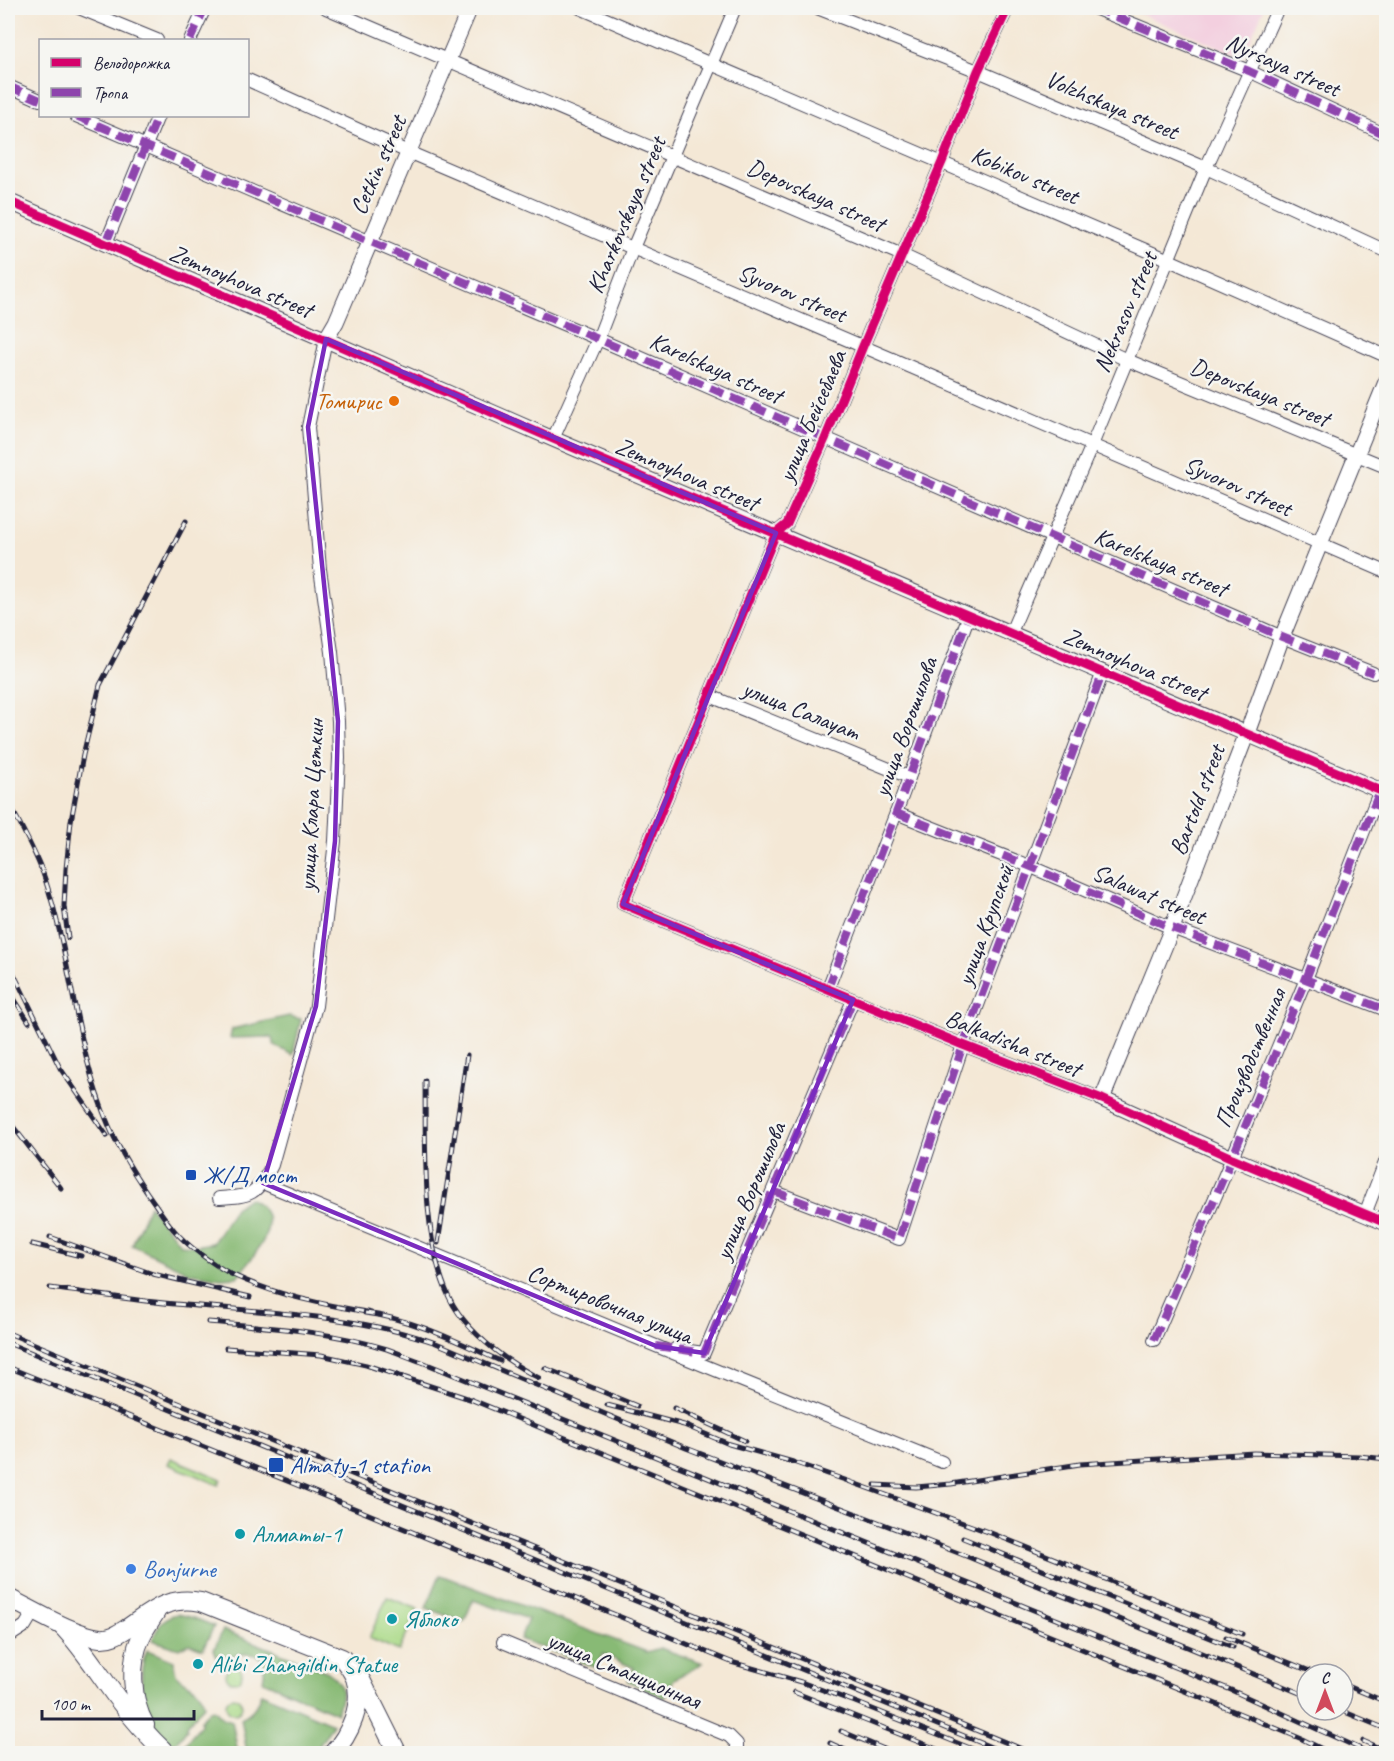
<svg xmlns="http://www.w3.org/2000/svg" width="1394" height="1761" font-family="Caveat,sans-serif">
	<rect width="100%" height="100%" fill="#f6f6f2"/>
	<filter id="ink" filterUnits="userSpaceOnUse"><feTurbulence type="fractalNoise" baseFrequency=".0167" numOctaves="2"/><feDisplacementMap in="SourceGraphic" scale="12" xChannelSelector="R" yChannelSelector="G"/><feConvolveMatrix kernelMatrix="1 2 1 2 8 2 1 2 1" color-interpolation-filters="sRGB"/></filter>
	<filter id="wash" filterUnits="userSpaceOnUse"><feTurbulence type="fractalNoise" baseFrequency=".008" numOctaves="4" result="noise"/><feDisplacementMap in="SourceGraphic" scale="24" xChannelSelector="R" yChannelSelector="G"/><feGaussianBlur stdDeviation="1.35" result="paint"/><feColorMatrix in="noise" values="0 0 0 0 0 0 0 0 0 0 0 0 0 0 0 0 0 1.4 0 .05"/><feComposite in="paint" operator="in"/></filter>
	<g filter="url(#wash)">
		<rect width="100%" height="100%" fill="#f4e8d6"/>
		<path fill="#f3cfdf" d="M1127 8H1264L1243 57Z"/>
		<g fill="#abda88" stroke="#667e62" stroke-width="1.5">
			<path d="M171 1458 221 1479 219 1485 168 1464Z"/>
			<path d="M387 1597 418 1609 399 1651 369 1638Z"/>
			<circle cx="234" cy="1674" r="8"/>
			<circle cx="234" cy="1705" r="8"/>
		</g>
		<g fill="#88ba74" stroke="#556e58" stroke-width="1.5">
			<path d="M289 1016 301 1019 293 1055 275 1046 271 1037 230 1038 232 1029Z"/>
			<path d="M249 1198C253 1201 257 1203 261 1206 282 1228 250 1260 237 1277L221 1278 190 1273 132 1245 149 1205 181 1245 194 1246 213 1243 235 1208Z"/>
			<path d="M440 1575 647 1652 660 1648 703 1663 674 1679 665 1698 628 1681 634 1668 603 1654 597 1668 520 1639 528 1619 473 1600 464 1622 426 1608Z"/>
			<path d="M178 1614 194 1618 214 1626 203 1649 189 1644 179 1649 152 1640C158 1627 163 1616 178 1614Z"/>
			<path d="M223 1630 328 1672C346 1684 343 1694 337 1713L263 1681C264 1675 266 1666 262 1660 253 1648 229 1657 218 1660L214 1649Z"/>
			<path d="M147 1650 174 1661C174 1684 186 1678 198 1691 202 1695 203 1700 204 1705L187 1725V1729L174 1745C169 1741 164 1737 160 1732 143 1710 136 1675 147 1650Z"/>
			<path d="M261 1693 333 1724 316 1751 313 1754 247 1753 241 1718C254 1712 257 1705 261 1693Z"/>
			<path d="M214 1709 223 1718 232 1721 238 1753H188L181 1750 201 1724V1720L210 1710Z"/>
		</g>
	</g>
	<g filter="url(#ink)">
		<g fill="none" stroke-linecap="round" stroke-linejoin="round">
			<defs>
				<g id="minor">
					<path d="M79 8 157 40"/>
					<path d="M326 8 902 255 1127 360 1386 467"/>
					<path d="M580 8 1169 260 1386 356"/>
					<path d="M817 8 978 71 1206 168 1386 251"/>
					<path d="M1008 8 978 71 942 162 863 346 825 439 787 524 776 533 623 904 963 1045 1102 1099"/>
					<path d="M1094 8 1249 71 1386 135"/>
					<path d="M190 40 205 8"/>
					<path d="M248 80 408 152 890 358 1386 572"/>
					<path d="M8 86 40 100"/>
					<path d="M76 116 598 339 1282 637 1373 673"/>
					<path d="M106 243 158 116"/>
					<path d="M553 439 598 339 633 248 735 8"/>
					<path d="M1011 632 1092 445 1206 168 1278 8"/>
					<path d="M710 696 909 777"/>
					<path d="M896 813 1029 866 1172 928 1386 1010"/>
					<path d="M828 988 896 813 969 615"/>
					<path d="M263 1183 656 1346 942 1462"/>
					<path d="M773 1191 899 1239 963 1045 1103 672"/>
					<path d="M219 1198C251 1196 256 1196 272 1165L316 1006 335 841 339 758 338 721 332 652 320 569 308 427 326 339"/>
					<path d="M1365 1214 1386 1160"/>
					<path d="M1154 1340 1232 1158 1306 979 1380 790"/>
					<path d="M675 1349 704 1353 853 1000"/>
					<path d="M8 1637 25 1626 34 1611"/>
					<path d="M503 1642 729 1736 737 1744V1754"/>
				</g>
				<g id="tertiary">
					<path d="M8 201 553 439 1386 793"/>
					<path d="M326 339 336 322 470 8"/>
					<path d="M1386 382 1282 637 1247 733 1172 928 1102 1099 1232 1158 1386 1223"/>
				</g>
				<g id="secondary">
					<path d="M8 1598C33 1610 73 1635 100 1638 110 1639 118 1634 126 1629 151 1612 168 1595 201 1602L342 1658C347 1664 352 1671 355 1678 364 1704 350 1735 332 1754"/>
					<path d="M63 1627C84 1649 99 1674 117 1698 132 1718 149 1737 167 1754"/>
					<path d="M359 1676 398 1754"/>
					<path d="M145 1725C131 1700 129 1662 141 1637 145 1628 151 1620 156 1612"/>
				</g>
			</defs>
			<use href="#minor" stroke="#424052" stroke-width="14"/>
			<use href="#tertiary" stroke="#424052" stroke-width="17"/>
			<use href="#secondary" stroke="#424052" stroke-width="20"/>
			<use href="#minor" stroke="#fff" stroke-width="12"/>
			<use href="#tertiary" stroke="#fff" stroke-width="15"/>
			<use href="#secondary" stroke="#fff" stroke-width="18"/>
			<defs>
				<g id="rail">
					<path d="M8 801C21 827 36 852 45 879 72 960 75 1047 109 1126 121 1154 137 1179 155 1204 161 1213 167 1222 174 1230 186 1245 214 1265 231 1274 276 1296 323 1304 371 1313"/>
					<path d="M68 938 64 906 66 869 71 821 83 755 100 685 186 521"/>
					<path d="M8 962 60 1068 107 1136"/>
					<path d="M8 989 29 1022"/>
					<path d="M425 1081C426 1147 421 1237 449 1297 461 1322 482 1341 504 1357 516 1365 526 1372 539 1378"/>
					<path d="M8 1120 61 1188"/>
					<path d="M50 1237 153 1274 250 1297"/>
					<path d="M438 1243 467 1055"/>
					<path d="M32 1244 81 1256"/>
					<path d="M50 1288C88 1293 126 1299 164 1303 256 1312 348 1313 436 1343L686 1448 961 1554 1307 1696"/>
					<path d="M365 1313C413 1319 456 1341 500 1361"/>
					<path d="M208 1322C267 1327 330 1331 387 1349 399 1353 410 1358 422 1362L1231 1690 1372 1754"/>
					<path d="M8 1333 1034 1754"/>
					<path d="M8 1343 1008 1754"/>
					<path d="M226 1348 321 1355 366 1365 470 1399 1302 1739 1332 1754"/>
					<path d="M8 1367 731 1662 801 1682 855 1702 985 1754"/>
					<path d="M545 1368 637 1406"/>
					<path d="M607 1405 684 1425 729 1444 793 1462 845 1480 991 1533 1242 1634"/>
					<path d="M674 1408 745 1441"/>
					<path d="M875 1485 916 1487 951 1484 1080 1464 1254 1453 1359 1456 1386 1459"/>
					<path d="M963 1538 1233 1647"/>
					<path d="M1226 1637 1317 1674"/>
					<path d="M1343 1684 1386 1702"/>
					<path d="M794 1692 949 1754"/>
					<path d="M1340 1710 1386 1729"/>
					<path d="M841 1731 896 1754"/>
					<path d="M1363 1741 1386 1751"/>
					<path d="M830 1743 854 1754"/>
				</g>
			</defs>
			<use href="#rail" stroke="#22223b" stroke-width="5"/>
			<use href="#rail" stroke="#f6f6f2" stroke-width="3" stroke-dasharray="9" stroke-linecap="butt"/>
			<g stroke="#8e44ad" stroke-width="8" stroke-dasharray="15 8" stroke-linecap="butt">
				<path d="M1094 8 1249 71 1386 135"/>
				<path d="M190 40 205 8"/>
				<path d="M8 86 40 100"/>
				<path d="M76 116 598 339 1282 637 1373 673"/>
				<path d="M106 243 158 116"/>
				<path d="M896 813 1029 866 1172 928 1386 1010"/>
				<path d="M828 988 896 813 969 615"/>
				<path d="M773 1191 899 1239 963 1045 1103 672"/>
				<path d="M1154 1340 1232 1158 1306 979 1380 790"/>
				<path d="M656 1346 704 1353 853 1000"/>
			</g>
			<defs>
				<g id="cycleway">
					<path d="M1008 8 978 71 942 162 863 346 825 439 787 524 776 533 623 904 963 1045 1102 1099 1232 1158 1386 1223"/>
					<path d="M8 201 553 439 1386 793"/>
				</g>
			</defs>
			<use href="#cycleway" stroke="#f6f6f2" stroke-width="13"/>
			<use href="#cycleway" stroke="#d6006c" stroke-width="9"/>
		</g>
	</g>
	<path fill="none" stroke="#7b2cbf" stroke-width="4.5" stroke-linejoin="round" d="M326 339 776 533 623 904 853 1000 704 1353 656 1346 263 1183 316 1006 335 841 338 721 308 427Z"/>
	<circle fill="#e8710a" stroke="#f6f6f2" stroke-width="2" cx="394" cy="401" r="6"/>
	<g fill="#1a4fb4" stroke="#f6f6f2" stroke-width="2">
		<rect x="185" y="1169" width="12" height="12" rx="3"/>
		<rect x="268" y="1457" width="16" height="16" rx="3"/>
	</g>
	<g fill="#0f9aa8" stroke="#f6f6f2" stroke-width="2">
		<circle cx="240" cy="1534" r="6"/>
		<circle cx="392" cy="1619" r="6"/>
		<circle cx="198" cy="1664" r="6"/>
	</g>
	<circle fill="#3f7fe0" stroke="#f6f6f2" stroke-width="2" cx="131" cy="1569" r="6"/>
	<g text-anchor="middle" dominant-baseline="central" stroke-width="5" stroke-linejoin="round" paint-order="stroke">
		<g font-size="24" fill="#22223b" stroke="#f6f6f2">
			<text transform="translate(1283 65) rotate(24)">Nyrsaya street</text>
			<text transform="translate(1112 105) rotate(23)">Volzhskaya street</text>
			<text transform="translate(378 165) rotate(-66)">Cetkin street</text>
			<text transform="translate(1025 175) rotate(23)">Kobikov street</text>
			<text transform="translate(816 195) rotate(24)">Depovskaya street</text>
			<text transform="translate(626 215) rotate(-67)">Kharkovskaya street</text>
			<text transform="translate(241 281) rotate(23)">Zemnoyhova street</text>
			<text transform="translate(792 293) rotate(23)">Syvorov street</text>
			<text transform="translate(1125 312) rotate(-67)">Nekrasov street</text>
			<text transform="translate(716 368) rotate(24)">Karelskaya street</text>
			<text transform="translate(1260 392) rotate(22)">Depovskaya street</text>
			<text transform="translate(812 416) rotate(-67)">улица Бейсебаева</text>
			<text transform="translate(687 474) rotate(23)">Zemnoyhova street</text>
			<text transform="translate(1238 486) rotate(24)">Syvorov street</text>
			<text transform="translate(1161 562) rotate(23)">Karelskaya street</text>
			<text transform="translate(1135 664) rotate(23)">Zemnoyhova street</text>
			<text transform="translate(801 710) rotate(22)">улица Салауат</text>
			<text transform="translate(905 727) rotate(-70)">улица Ворошилова</text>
			<text transform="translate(1197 800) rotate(-69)">Bartold street</text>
			<text transform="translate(311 805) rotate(-87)">улица Клара Цеткин</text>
			<text transform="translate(1149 894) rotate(23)">Salawat street</text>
			<text transform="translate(985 925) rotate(-70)">улица Крупской</text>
			<text transform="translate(1013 1043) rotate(22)">Balkadisha street</text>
			<text transform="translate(1250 1058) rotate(-67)">Производственная</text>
			<text transform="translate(750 1191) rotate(-67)">улица Ворошилова</text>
			<text transform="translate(610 1304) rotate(22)">Сортировочная улица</text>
			<text transform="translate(624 1670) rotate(23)">улица Станционная</text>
		</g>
		<g font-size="24" fill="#c56008" stroke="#f6f6f2" text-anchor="end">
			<text x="382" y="401">Томирис</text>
		</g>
		<g font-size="24" fill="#164399" stroke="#f6f6f2" text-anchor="start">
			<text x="203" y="1175">Ж/Д мост</text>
			<text x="290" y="1465">Almaty-1 station</text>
		</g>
		<g font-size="24" fill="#0d838f" stroke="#f6f6f2" text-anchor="start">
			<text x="252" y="1534">Алматы-1</text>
			<text x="404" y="1619">Яблоко</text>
			<text x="210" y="1664">Alibi Zhangildin Statue</text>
		</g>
		<g font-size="24" fill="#366cbe" stroke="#f6f6f2" text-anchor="start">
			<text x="143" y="1569">Bonjurne</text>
		</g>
	</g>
	<rect width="1394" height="1761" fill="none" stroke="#f6f6f2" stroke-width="30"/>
	<rect x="39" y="39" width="210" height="78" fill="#f6f6f2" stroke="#a1a1a9" stroke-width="1.5"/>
	<rect x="51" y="58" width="30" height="9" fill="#d6006c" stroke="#a1a1a9" stroke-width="1.5"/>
	<text x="93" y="69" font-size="18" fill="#22223b">Велодорожка</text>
	<rect x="51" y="88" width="30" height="9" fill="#8e44ad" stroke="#a1a1a9" stroke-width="1.5"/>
	<text x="93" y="99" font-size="18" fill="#22223b">Тропа</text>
	<g transform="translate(1325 1692)"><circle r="28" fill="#f6f6f2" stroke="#a1a1a9" stroke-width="1.5"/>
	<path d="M0-4.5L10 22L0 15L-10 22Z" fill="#d1495b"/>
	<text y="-9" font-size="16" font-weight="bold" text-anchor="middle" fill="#22223b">С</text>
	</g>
	<path d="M42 1710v9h152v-9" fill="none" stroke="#22223b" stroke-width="3"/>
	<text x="51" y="1710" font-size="18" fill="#22223b" stroke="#f6f6f2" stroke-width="4.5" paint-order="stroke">100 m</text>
</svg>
